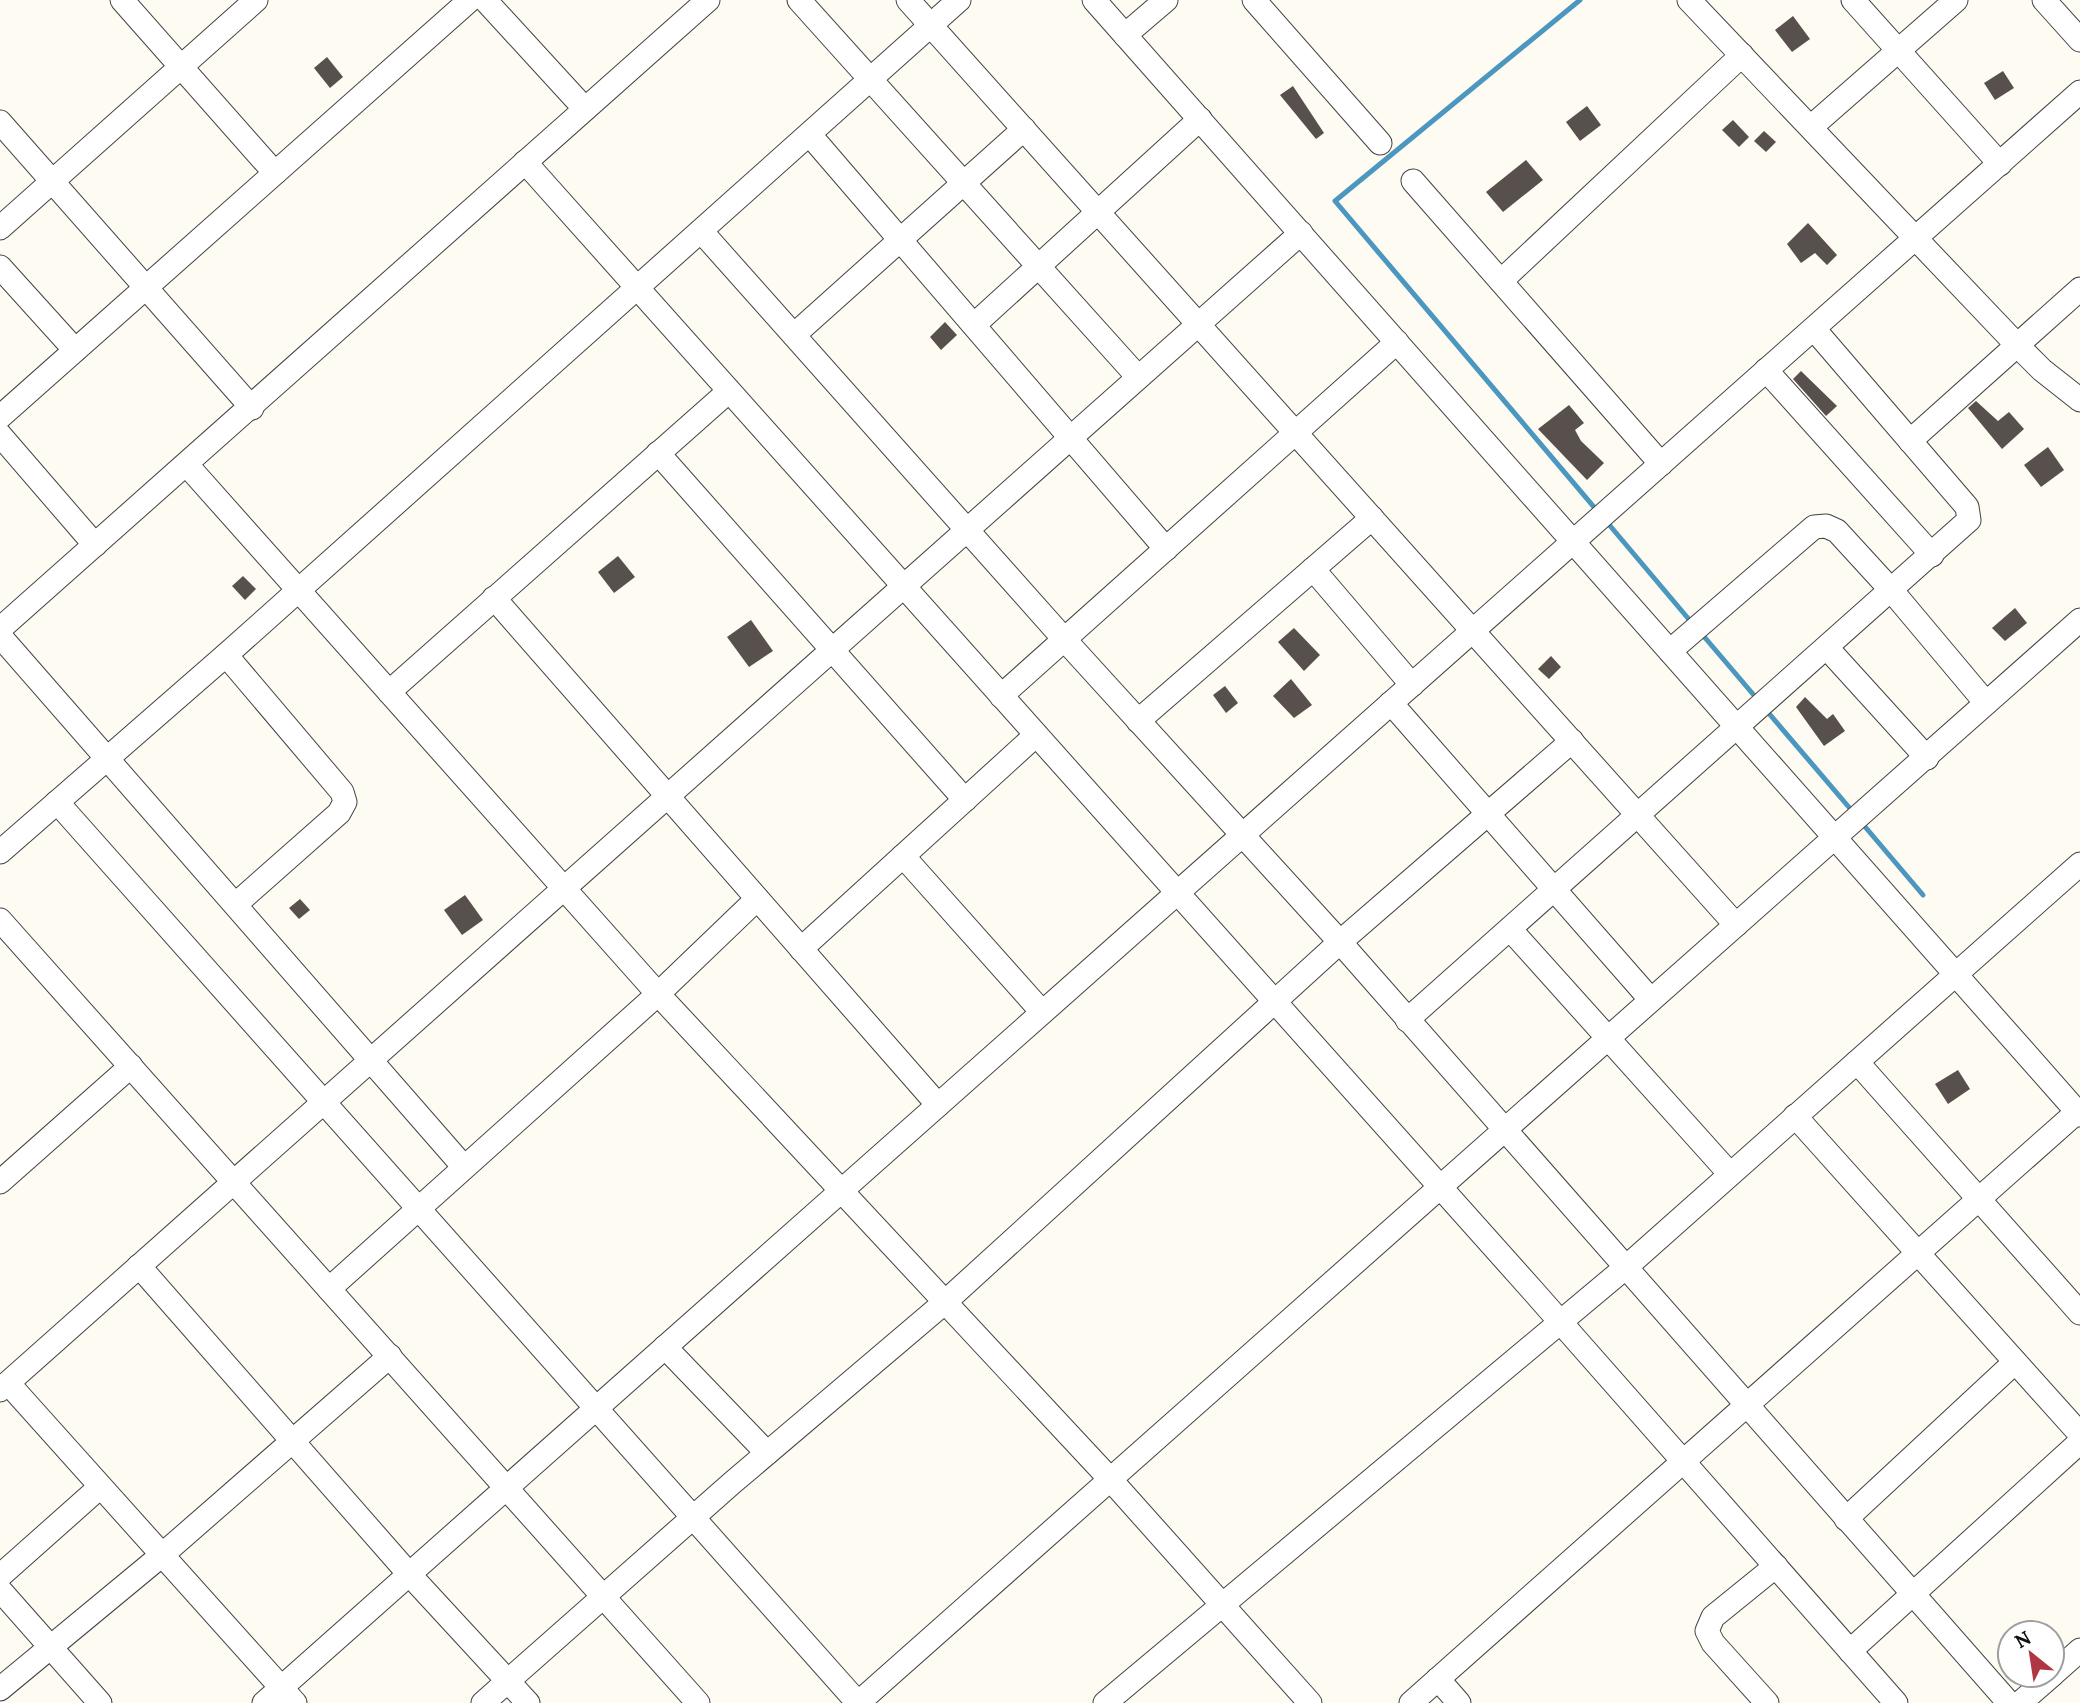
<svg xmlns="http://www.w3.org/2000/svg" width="2080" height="1703" font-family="Lora,serif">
	<rect width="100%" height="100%" fill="#fefbf3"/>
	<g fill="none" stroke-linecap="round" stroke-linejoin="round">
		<g stroke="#4c97bf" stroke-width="5">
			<path d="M1580 0 1335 201 1599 513"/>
			<path d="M1606 521 1692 623"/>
			<path d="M1701 633 1758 700"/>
			<path d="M1766 710 1853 812"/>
			<path d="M1861 822 1923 895"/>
		</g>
	</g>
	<g fill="#57504d">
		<path d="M1793 16 1810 39 1792 52 1775 30Z"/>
		<path d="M327 57 343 77 330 88 314 68Z"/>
		<path d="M2003 71 2014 88 1995 100 1984 83Z"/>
		<path d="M1293 86 1324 133 1316 139 1280 95Z"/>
		<path d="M1587 106 1601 125 1580 141 1566 122Z"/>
		<path d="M1733 120 1749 137 1739 147 1722 130Z"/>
		<path d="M1764 131 1776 142 1766 152 1754 141Z"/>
		<path d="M1526 160 1543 180 1503 212 1486 192Z"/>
		<path d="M1808 223 1837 255 1827 265 1815 253 1801 263 1787 244Z"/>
		<path d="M945 322 957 335 941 350 930 337Z"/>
		<path d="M1801 371 1837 406 1826 416 1793 379Z"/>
		<path d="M1976 401 1998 421 2009 412 2024 429 2002 449 1968 408Z"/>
		<path d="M1569 405 1584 423 1575 430 1581 441 1604 463 1587 480 1538 429Z"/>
		<path d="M2048 447 2064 470 2041 487 2024 465Z"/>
		<path d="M618 556 635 577 614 593 598 572Z"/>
		<path d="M243 576 256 589 245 600 232 586Z"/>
		<path d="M2015 608 2027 623 2005 641 1992 628Z"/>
		<path d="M751 620 773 651 749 667 727 637Z"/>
		<path d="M1294 628 1320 655 1304 671 1278 642Z"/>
		<path d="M1551 656 1561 667 1549 679 1538 669Z"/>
		<path d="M1291 679 1312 705 1294 718 1273 696Z"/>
		<path d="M1225 686 1238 703 1226 713 1213 695Z"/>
		<path d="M1805 697 1827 719 1833 714 1845 731 1824 746 1796 707Z"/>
		<path d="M465 895 483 920 462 935 444 910Z"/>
		<path d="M300 899 310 910 299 919 289 908Z"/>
		<path d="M1958 1070 1970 1089 1948 1104 1935 1084Z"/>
	</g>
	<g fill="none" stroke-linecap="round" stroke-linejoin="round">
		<defs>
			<g id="minor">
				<path d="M122 0 275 173"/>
				<path d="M485 0 585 109"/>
				<path d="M799 0 1138 377"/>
				<path d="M908 0 1736 925"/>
				<path d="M1094 0 2080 1115"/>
				<path d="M1254 0 1380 143"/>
				<path d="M1689 0 2017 345 2042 370 2080 400"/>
				<path d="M1853 0 2000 164"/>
				<path d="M2044 0 2080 40"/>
				<path d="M1125 35 1166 0"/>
				<path d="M0 122 252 408"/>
				<path d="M1811 127 1956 0"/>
				<path d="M810 135 1166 549"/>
				<path d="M525 162 1534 1292 1896 1703"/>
				<path d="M1413 181 1661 464"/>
				<path d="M0 228 256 0"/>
				<path d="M701 231 1064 639 1340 942 2009 1703"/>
				<path d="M0 267 75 350"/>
				<path d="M1501 281 1742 55"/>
				<path d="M974 325 1200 119"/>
				<path d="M794 335 1024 129"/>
				<path d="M1766 370 1932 555"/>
				<path d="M0 417 470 0"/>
				<path d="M0 435 95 545"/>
				<path d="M1910 441 2080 289"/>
				<path d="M658 453 965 800"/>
				<path d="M187 465 658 994 1110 1479 1310 1703"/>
				<path d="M1313 569 1412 685"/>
				<path d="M494 598 938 1105"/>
				<path d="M0 629 708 0"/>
				<path d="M0 636 463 1166"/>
				<path d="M1828 649 1927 758"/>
				<path d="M1670 651 1814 527 1826 526 1837 531 1892 591 1986 703"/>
				<path d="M226 655 342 792 345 802 339 813 236 904"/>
				<path d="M389 692 729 391"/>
				<path d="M1001 696 1397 342"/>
				<path d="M1391 703 1651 1000"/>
				<path d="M1138 721 1372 518"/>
				<path d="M57 802 858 1703"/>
				<path d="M0 852 226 655 959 0"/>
				<path d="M903 856 1042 1012"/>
				<path d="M0 920 698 1703"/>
				<path d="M1510 929 1730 1174"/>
				<path d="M801 949 1036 735"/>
				<path d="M1407 1020 1969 520 1967 507 1814 329"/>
				<path d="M1857 1062 2080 1313"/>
				<path d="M1795 1116 2080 1434"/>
				<path d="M0 1182 131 1066"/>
				<path d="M139 1266 409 1574 528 1703"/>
				<path d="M329 1289 658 994 757 899"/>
				<path d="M665 1347 767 1453"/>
				<path d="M8 1383 295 1703"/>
				<path d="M0 1390 1301 233"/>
				<path d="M1846 1519 2015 1362"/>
				<path d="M0 1576 100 1487"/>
				<path d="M0 1590 100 1703"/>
				<path d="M1850 1651 2080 1442"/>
				<path d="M2052 1675 2080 1650"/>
				<path d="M1438 1679 1459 1703"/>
				<path d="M0 1689 162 1555 390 1356"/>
				<path d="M264 1703 2080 92"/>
				<path d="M483 1703 732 1483 944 1303 1340 942 1572 741"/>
				<path d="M858 1703 2080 620"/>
				<path d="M1105 1703 1625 1268 2080 864"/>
				<path d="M1411 1703 2077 1112"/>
				<path d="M1767 1703 1713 1643 1707 1631 1713 1617 1776 1566"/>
				<path d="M2020 1703 2052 1675"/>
			</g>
		</defs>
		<use href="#minor" stroke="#424242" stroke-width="25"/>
		<use href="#minor" stroke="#fff" stroke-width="23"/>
	</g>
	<g transform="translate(2031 1654) rotate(330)"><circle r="33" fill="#ffffff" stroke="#9f9f9f" stroke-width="2"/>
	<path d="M0-5L12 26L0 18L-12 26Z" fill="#b13643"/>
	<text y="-10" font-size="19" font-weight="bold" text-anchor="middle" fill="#0f0f0f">N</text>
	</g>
</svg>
